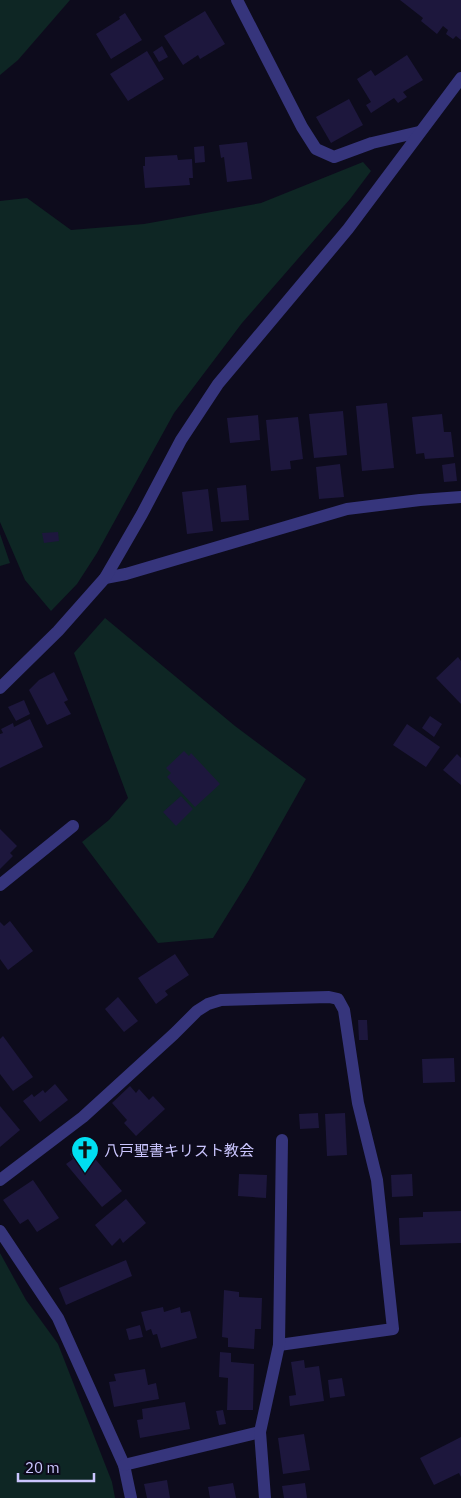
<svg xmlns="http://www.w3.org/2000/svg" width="461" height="1498" font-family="'IBM Plex Sans','Noto Sans JP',sans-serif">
	<rect width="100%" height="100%" fill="#0d0b1c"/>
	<g fill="#0e2624">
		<path d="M0 0H70L18 60 0 75Z"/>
		<path d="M363 162 371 171 350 199 242 323 174 413 97 553 77 584 51 611 25 580 0 522V201L27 198 71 230 144 224 261 203Z"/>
		<path d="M0 534 10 563 0 566Z"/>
		<path d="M105 618 235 726 306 779 249 880 213 938 158 943 82 842 109 820 128 798 74 653Z"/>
		<path d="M0 1253 26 1300 58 1344 112 1482 115 1498H0Z"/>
	</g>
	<g fill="#1d173d">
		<path d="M400 0H461V40L456 36 453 39 446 34 448 30 443 26 437 34 421 21 423 18Z"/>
		<path d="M205 11 225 44 200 59 198 55 183 65 164 36Z"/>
		<path d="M125 13 142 40 111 59 96 34 120 19 119 17Z"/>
		<path d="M162 46 168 57 159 62 153 52Z"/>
		<path d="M147 51 164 79 128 101 110 74Z"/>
		<path d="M407 55 423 80 403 92 407 97 398 103 394 98 371 113 366 105 371 102 357 79 371 70 375 76Z"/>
		<path d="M349 99 363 125 331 143 316 117Z"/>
		<path d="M247 142 252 179 227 182 224 157 221 158 219 145Z"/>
		<path d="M204 146 205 162 195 163 194 147Z"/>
		<path d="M177 155 178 160 192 159 193 178H189L190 185 145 188 143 166H145V157Z"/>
		<path d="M387 403 394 468 362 471 356 406Z"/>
		<path d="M343 411 347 455 314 458 309 414Z"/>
		<path d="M442 414 444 432H451L454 457 425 459 424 453 416 454 412 417Z"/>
		<path d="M258 415 260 440 230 443 227 418Z"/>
		<path d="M298 417 303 459 290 461 291 469 271 471 266 420Z"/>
		<path d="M455 463 457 481 444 482 442 465Z"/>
		<path d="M340 464 344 497 319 499 316 467Z"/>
		<path d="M246 485 249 520 221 522 217 488Z"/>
		<path d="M208 489 213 531 187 534 182 492Z"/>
		<path d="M58 532 59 541 44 543 42 533Z"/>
		<path d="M458 657 461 661V704L436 678Z"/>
		<path d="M54 672 68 700 64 702 71 714 47 725 29 690 39 680Z"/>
		<path d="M24 700 30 714 16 721 8 707Z"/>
		<path d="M430 716 442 724 434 737 422 728Z"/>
		<path d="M30 719 43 747 0 768V734L3 733 1 729 13 723 14 727Z"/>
		<path d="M407 724 440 747 426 767 393 745Z"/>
		<path d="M184 751 189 756 191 753 220 784 195 807 167 777 171 773 166 768Z"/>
		<path d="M457 754 461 758V785L443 770Z"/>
		<path d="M181 796 193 809 176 826 163 812Z"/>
		<path d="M0 829 17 846 10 853 13 856 0 869Z"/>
		<path d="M10 921 33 951 8 970 0 959V922L4 926Z"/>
		<path d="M175 954 189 975 165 991 168 995 156 1004 138 978Z"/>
		<path d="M118 997 138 1021 124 1032 105 1009Z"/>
		<path d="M358 1020H367L368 1040H359Z"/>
		<path d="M3 1036 33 1077 13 1091 0 1074V1039Z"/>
		<path d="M454 1058 455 1082 423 1083 422 1059Z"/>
		<path d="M55 1084 68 1100 40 1122 23 1101 32 1094 34 1097 43 1090 45 1093Z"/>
		<path d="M130 1086 136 1093 139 1089 149 1100 153 1096 165 1109 136 1136 124 1123 127 1120 112 1103Z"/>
		<path d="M0 1106 20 1130 0 1147Z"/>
		<path d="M318 1113 319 1128 300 1129 299 1114Z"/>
		<path d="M345 1113 347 1155 327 1156 325 1114Z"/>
		<path d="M86 1148 122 1191 102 1207 66 1164 73 1159 70 1154 77 1149 80 1153Z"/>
		<path d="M239 1174 267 1175 266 1198 238 1196Z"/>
		<path d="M412 1174 413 1196 392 1197 391 1175Z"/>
		<path d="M33 1180 59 1218 37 1232 28 1219 20 1224 3 1200Z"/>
		<path d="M126 1199 146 1223 123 1243 120 1238 112 1246 95 1225Z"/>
		<path d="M461 1211V1243L400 1245 399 1218 423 1217V1212Z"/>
		<path d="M126 1260 132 1276 66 1305 59 1288Z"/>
		<path d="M224 1290 239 1292V1297L262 1298 261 1329H255L254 1349 228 1347V1338L222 1337Z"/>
		<path d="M163 1307 164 1312 180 1307 181 1313 190 1311 197 1338 161 1348 157 1334 153 1335 151 1329 146 1331 141 1312Z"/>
		<path d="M140 1325 143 1337 129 1340 126 1329Z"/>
		<path d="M220 1352 231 1353V1362L254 1364 253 1410H227L228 1378 219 1377Z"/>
		<path d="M304 1360 305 1368 319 1366 324 1401 290 1406 289 1396 296 1395 291 1362Z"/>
		<path d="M145 1369 148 1385 156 1383 159 1399 114 1407 109 1382 116 1381 114 1374Z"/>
		<path d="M342 1378 345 1396 330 1398 328 1380Z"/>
		<path d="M185 1402 190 1429 140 1438 137 1420 143 1419 142 1409Z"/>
		<path d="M223 1410 226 1424 219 1425 216 1411Z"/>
		<path d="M304 1434 310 1470 283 1474 278 1438Z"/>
		<path d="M461 1437V1477L459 1473 434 1485 420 1458Z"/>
		<path d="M167 1480 170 1498H147L144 1484Z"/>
		<path d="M233 1483 236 1498H210L208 1487Z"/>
		<path d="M305 1483 307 1498H284L282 1486Z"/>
	</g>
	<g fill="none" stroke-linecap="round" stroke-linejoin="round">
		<g stroke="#36357c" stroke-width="12">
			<path d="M237 0 302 127 316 149 334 157 372 143 419 132"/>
			<path d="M105 578 126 574 347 509 420 500 461 497"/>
			<path d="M0 688 58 631 105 578 142 514 181 440 218 384 348 229 461 78"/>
			<path d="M0 885 73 826"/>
			<path d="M0 1180 83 1117 174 1034 197 1011 208 1004 221 1000 329 997 338 999 344 1010 358 1103 377 1180 393 1329 279 1345"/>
			<path d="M0 1231 58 1318 124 1465 131 1498"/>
			<path d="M124 1465 260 1432"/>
			<path d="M265 1498 260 1432 279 1345 282 1140"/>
		</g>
	</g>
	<defs>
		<symbol id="church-pin" viewBox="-11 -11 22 30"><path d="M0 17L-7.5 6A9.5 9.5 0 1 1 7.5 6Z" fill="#00dff1" stroke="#0d0b1c"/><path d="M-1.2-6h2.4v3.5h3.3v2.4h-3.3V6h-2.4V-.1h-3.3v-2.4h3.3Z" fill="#111"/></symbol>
	</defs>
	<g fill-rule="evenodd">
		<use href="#church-pin" x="69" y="1134" width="32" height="43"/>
	</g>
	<g text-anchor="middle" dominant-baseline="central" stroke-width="4.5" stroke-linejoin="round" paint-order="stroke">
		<g font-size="15" fill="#cbc6ff" stroke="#0d0b1c" text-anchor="start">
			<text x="104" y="1150">八戸聖書キリスト教会</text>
		</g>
	</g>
	<path d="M18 1473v8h76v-8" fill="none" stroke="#cbc6ff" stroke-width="2.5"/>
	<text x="25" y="1473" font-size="15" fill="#cbc6ff" stroke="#0d0b1c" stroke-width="4" paint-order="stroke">20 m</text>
</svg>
